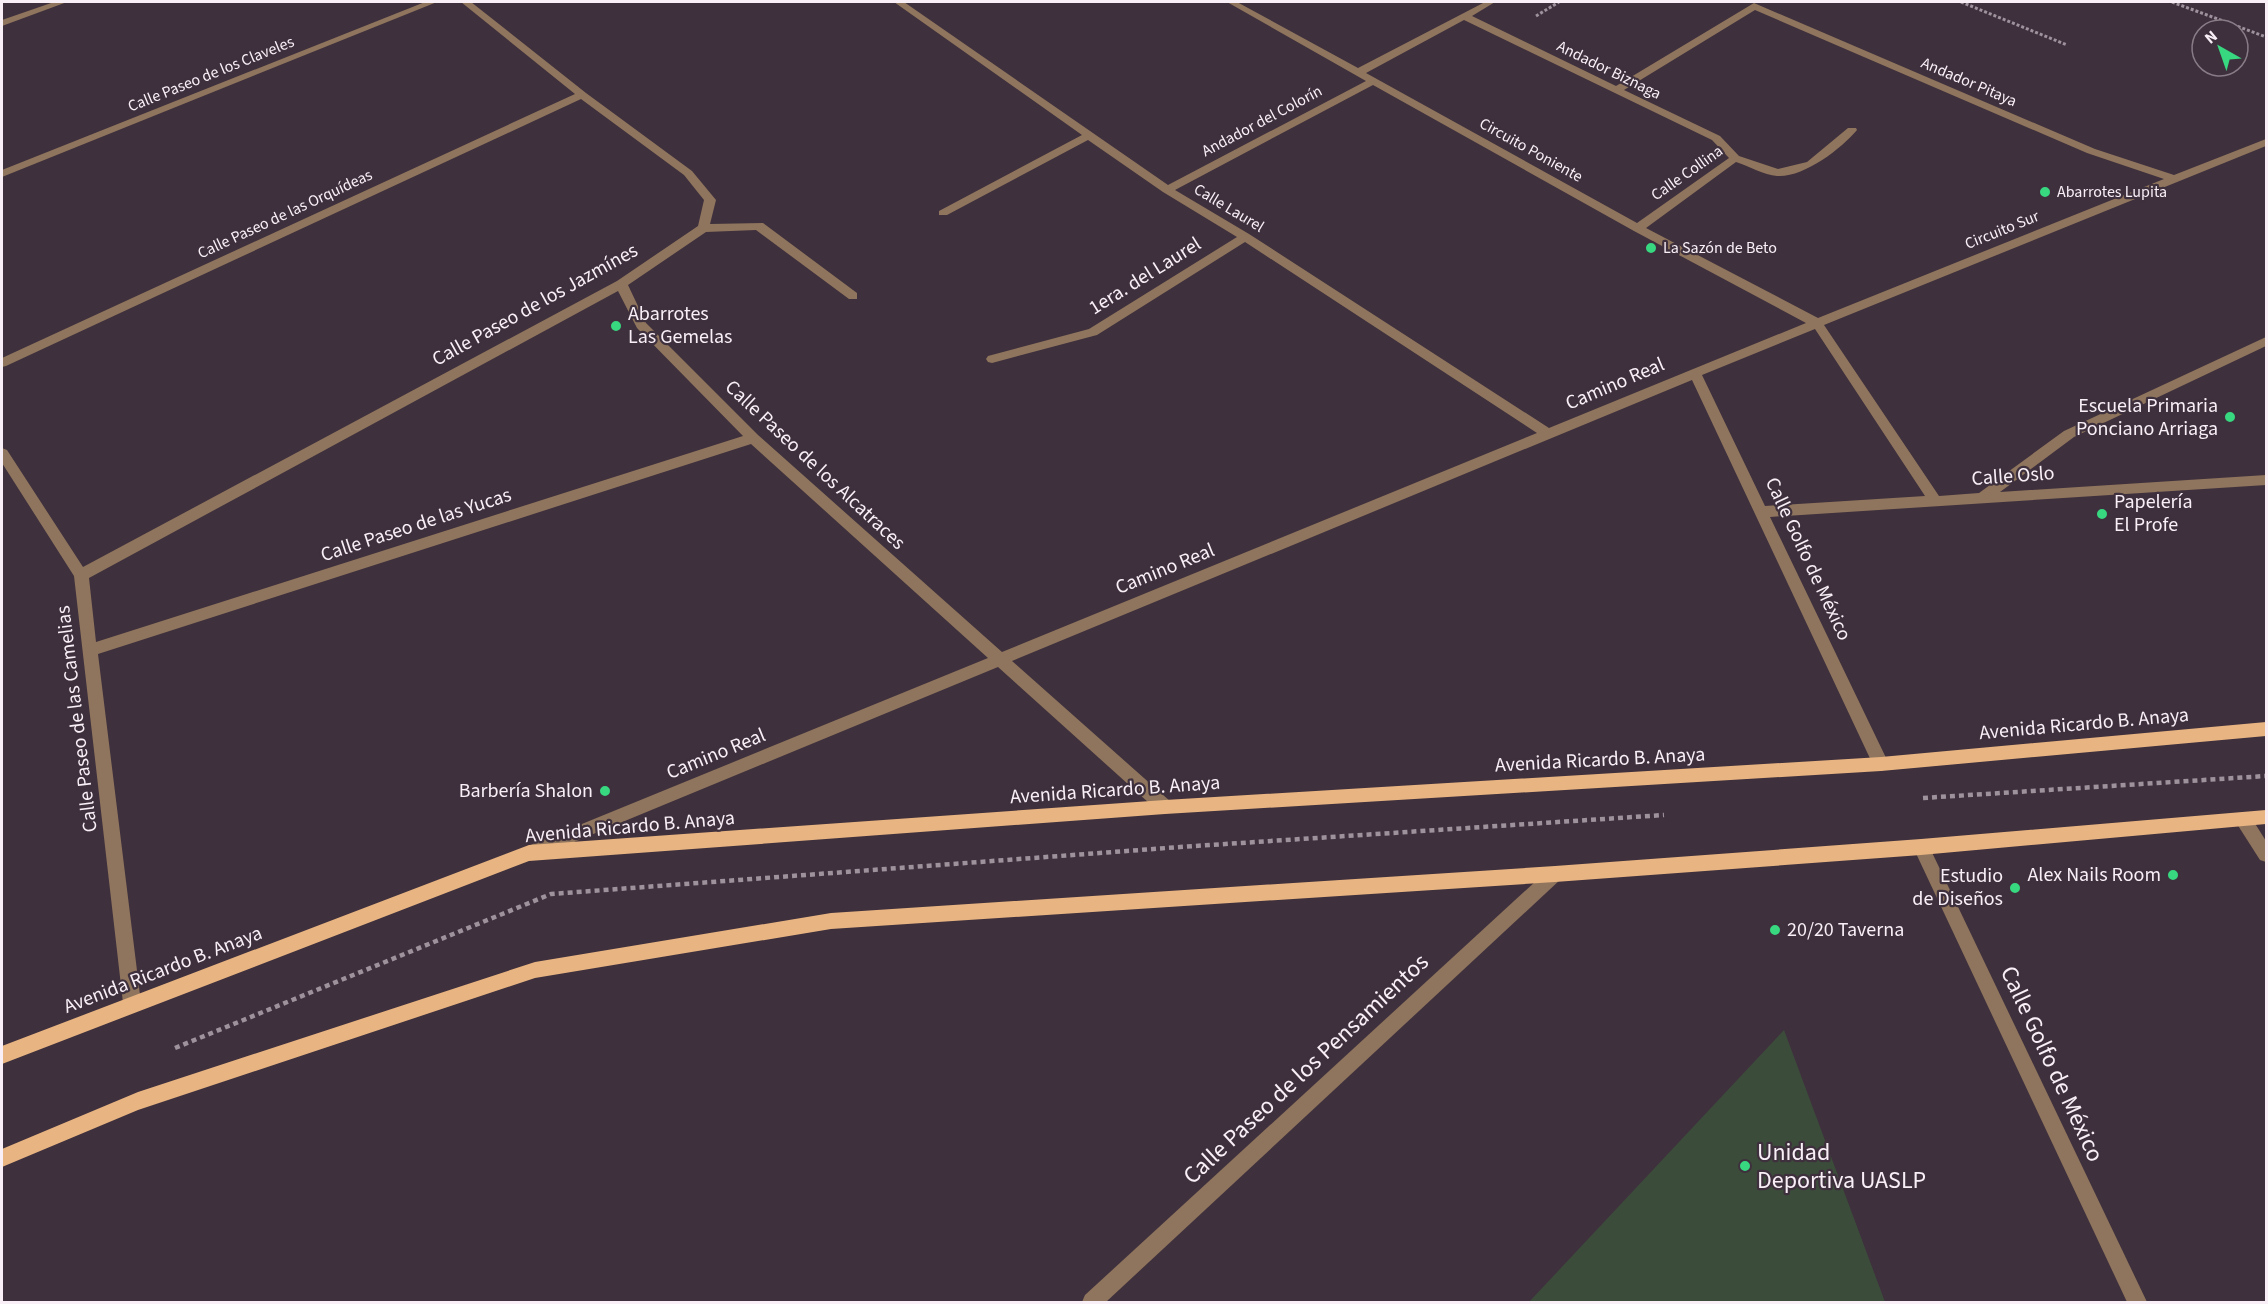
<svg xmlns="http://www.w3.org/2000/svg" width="2268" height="1304" font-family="'Source Sans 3',sans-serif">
	<rect width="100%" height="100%" fill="#3e303d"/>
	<path fill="#3c4c3b" d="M1784 1030 1885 1302H1529Z"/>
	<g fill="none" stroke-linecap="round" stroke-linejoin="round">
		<g stroke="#9e929d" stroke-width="3" stroke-dasharray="3 2" stroke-linecap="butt">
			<path d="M1961 2 2067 45"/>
			<path d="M2172 2 2266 37"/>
			<path d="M1536 16 1559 2"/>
		</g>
		<g stroke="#9e929d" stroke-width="4.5" stroke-dasharray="5 4" stroke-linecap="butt">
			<path d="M1923 798 2266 776"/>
			<path d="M175 1048 551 894 1180 847 1664 815"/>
		</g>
		<g fill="#8f755d" fill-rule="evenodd">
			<path d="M54 2H67L2 26V20Z"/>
			<path d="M425 2H437L2 177V170Z"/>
			<path d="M461 2H471L586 93 692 171 716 200 710 224 763 223 857 293V299H849L756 230 706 232 628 285 646 323 758 435 1002 652 1537 433 1245 242 1097 335 992 363 988 362 986 359 988 356 1089 329 1237 237 1163 192 1088 140 947 215H939V211L1082 135 894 2H904L1168 185 1366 81 1227 2H1237L1358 68 1485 2H1495L1472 16 1616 86 1754 3 2095 149 2174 175 2266 139V146L1824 325 1939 496 1979 493 2064 431 2266 337V346L2074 437 2000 492 2266 475V485L1770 517 1889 764 1887 769 1881 771 1875 769 1692 380 1012 661 1171 802 1173 807 1171 812 1165 814 1159 812 998 667 540 856 534 859 528 856 526 851 528 846 988 658 751 444 98 654 141 1003 138 1009 132 1012 126 1009 123 1003 74 576 2 463V448L7 450 83 567 617 281 698 226 704 200 684 175 581 99 6 366 2 367V358L575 94ZM1755 10 2087 153 2164 179 1818 318 1646 228 1736 162C1749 166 1764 175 1777 176 1803 178 1841 149 1857 130L1856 128H1848L1807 162 1778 169 1739 156 1720 136 1624 90ZM1464 20 1712 140 1729 158 1637 223 1366 73ZM1373 85 1634 231 1806 323 1549 428 1249 234 1175 190ZM618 291 637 328 743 436 96 642 89 578ZM1815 329 1925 496 1765 506 1702 375Z"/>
			<path d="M2243 812 2249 814 2266 841V862L2260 860 2237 824 2235 819 2237 814Z"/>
			<path d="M1921 839 1927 842 2147 1302H2127L1913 847 1915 842Z"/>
			<path d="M1555 866 1561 869 1563 874 1561 879 1106 1302H1082L1085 1295 1549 869Z"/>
		</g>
		<g fill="#e8b481" fill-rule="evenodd">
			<path d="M2266 722V736L1881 771 1165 814 529 861 2 1064V1046L529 845 1165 800 1881 757Z"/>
			<path d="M2266 810V824L1921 855 1555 882 831 929 535 978 138 1110 2 1167V1149L138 1092 535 962 831 913 1555 866 1921 839Z"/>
		</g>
	</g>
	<g fill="#37d880" stroke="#3e303d" stroke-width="2">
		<circle cx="2045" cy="192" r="6"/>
		<circle cx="1651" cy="248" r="6"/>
		<circle cx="616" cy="326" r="6"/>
		<circle cx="2230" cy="417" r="6"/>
		<circle cx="2102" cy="514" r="6"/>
		<circle cx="605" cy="791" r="6"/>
		<circle cx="2173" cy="875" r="6"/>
		<circle cx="2015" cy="888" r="6"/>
		<circle cx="1775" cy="930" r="6"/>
		<circle cx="1745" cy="1166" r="6"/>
	</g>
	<g text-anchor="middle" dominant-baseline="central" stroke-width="4.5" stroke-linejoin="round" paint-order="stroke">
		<g font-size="16" fill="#f8eff7" stroke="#3e303d">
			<text transform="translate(1609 70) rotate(26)">Andador Biznaga</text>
			<text transform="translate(211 74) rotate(-22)">Calle Paseo de los Claveles</text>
			<text transform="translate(1969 82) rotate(23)">Andador Pitaya</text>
			<text transform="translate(1262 121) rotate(-28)">Andador del Colorín</text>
			<text transform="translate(1531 150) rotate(29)">Circuito Poniente</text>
			<text transform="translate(1687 173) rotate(-35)">Calle Collina</text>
			<text transform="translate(1229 208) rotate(31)">Calle Laurel</text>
			<text transform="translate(285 214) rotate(-25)">Calle Paseo de las Orquídeas</text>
			<text transform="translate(2002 230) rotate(-22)">Circuito Sur</text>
		</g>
		<g font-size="16" fill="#f8eff7" stroke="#3e303d" text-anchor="start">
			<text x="2057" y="192">Abarrotes Lupita</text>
			<text x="1663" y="248">La Sazón de Beto</text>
		</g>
		<g font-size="20" fill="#f8eff7" stroke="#3e303d">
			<text transform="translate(1145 276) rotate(-32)">1era. del Laurel</text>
			<text transform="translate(535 305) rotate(-29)">Calle Paseo de los Jazmínes</text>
			<text transform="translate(1615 384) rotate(-23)">Camino Real</text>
			<text transform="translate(815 465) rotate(43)">Calle Paseo de los Alcatraces</text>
			<text transform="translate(2013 476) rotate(-4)">Calle Oslo</text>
			<text transform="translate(416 525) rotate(-18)">Calle Paseo de las Yucas</text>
			<text transform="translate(1808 559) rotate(65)">Calle Golfo de México</text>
			<text transform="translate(1165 569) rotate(-22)">Camino Real</text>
			<text transform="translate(77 719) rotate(-97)">Calle Paseo de las Camelias</text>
			<text transform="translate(2084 724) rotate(-5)">Avenida Ricardo B. Anaya</text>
			<text transform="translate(716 754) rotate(-22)">Camino Real</text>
			<text transform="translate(1600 760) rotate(-3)">Avenida Ricardo B. Anaya</text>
			<text transform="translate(1115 790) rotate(-4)">Avenida Ricardo B. Anaya</text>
			<text transform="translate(630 827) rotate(-5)">Avenida Ricardo B. Anaya</text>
			<text transform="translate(163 970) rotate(-21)">Avenida Ricardo B. Anaya</text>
		</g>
		<g font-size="20" fill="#f8eff7" stroke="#3e303d" text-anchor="end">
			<text x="628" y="314" text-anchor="start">Abarrotes<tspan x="628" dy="23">Las Gemelas</tspan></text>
			<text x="2218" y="406">Escuela Primaria<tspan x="2218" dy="23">Ponciano Arriaga</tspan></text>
			<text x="2114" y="502" text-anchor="start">Papelería<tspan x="2114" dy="23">El Profe</tspan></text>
			<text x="593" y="791">Barbería Shalon</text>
			<text x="2161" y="875">Alex Nails Room</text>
			<text x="2003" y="876">Estudio<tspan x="2003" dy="23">de Diseños</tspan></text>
			<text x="1787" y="930" text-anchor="start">20/20 Taverna</text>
		</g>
		<g font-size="24" fill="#f8eff7" stroke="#3e303d">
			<text transform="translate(2052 1064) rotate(65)">Calle Golfo de México</text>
			<text transform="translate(1306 1069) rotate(-43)">Calle Paseo de los Pensamientos</text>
		</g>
		<g font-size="24" fill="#f8eff7" stroke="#3e303d" text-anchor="start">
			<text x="1757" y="1152">Unidad<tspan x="1757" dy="28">Deportiva UASLP</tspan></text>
		</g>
	</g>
	<rect width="2268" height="1304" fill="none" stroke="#f8eff7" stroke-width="6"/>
	<g transform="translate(2220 48) rotate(320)"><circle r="28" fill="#3e303d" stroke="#887c87" stroke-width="1.5"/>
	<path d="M0-4.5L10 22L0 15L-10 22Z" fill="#37d880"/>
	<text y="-9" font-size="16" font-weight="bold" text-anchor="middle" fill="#f8eff7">N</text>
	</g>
</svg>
